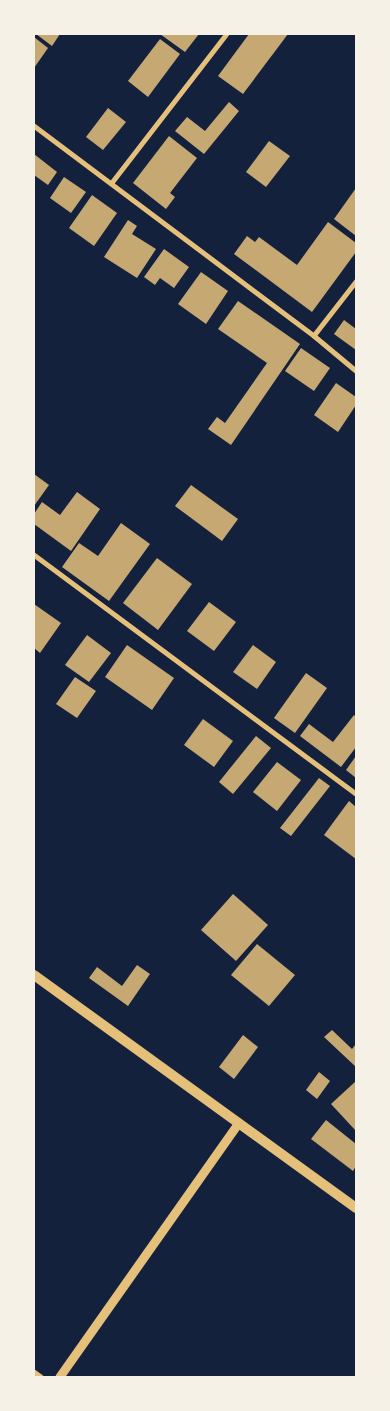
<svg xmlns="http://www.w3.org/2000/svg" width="390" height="1411" font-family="Spectral,serif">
	<rect width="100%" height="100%" fill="#14213d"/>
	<g fill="#c6a872">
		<path d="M36 34H60L52 46Z"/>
		<path d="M160 34H199L185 52Z"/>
		<path d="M249 34H288L243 94 218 76Z"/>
		<path d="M34 37 48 48 34 68Z"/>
		<path d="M160 39 180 54 148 97 128 81Z"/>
		<path d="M229 102 239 111 204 154 175 131 187 117 205 131Z"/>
		<path d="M108 108 126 122 103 150 86 137Z"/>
		<path d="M169 136 197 158 170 193 175 197 166 209 133 183Z"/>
		<path d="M269 141 290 156 266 187 246 172Z"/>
		<path d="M34 154 57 172 48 185 34 175Z"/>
		<path d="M64 177 86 192 71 213 50 198Z"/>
		<path d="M356 188V236L334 219Z"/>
		<path d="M92 195 117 213 94 246 69 228Z"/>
		<path d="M128 220 137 226 132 234 156 249 137 278 104 257Z"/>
		<path d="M328 222 356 243V252L312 312 234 254 247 236 255 242 259 237 297 265Z"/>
		<path d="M164 249 189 267 174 288 160 278 155 285 144 277Z"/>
		<path d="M201 272 228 291 206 324 178 304Z"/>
		<path d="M238 301 300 344 231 445 208 429 217 417 225 423 267 363 218 329Z"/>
		<path d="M344 320 356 329V350L334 334Z"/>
		<path d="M301 348 330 368 314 391 285 371Z"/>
		<path d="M336 383 356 397V405L338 432 314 415Z"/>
		<path d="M34 474 49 485 34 506Z"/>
		<path d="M191 485 238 519 222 541 175 506Z"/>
		<path d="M77 492 100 509 71 551 34 524V514L42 502 60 515Z"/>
		<path d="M121 523 150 544 109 601 62 567 79 543 98 556Z"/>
		<path d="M157 558 192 584 158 630 123 603Z"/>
		<path d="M209 602 236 622 214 651 187 631Z"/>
		<path d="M34 604 61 623 40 653 34 648Z"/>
		<path d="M87 635 111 653 89 682 65 665Z"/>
		<path d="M127 645 174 678 152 710 105 677Z"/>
		<path d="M253 645 276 662 257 689 233 672Z"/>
		<path d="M306 673 327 688 295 733 274 718Z"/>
		<path d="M75 677 96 691 77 718 56 704Z"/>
		<path d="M354 715 356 717V747L341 767 300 736 309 724 333 742Z"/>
		<path d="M203 719 233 741 214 767 184 745Z"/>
		<path d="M256 736 271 748 233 794 219 782Z"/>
		<path d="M356 756V778L346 770Z"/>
		<path d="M277 762 301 780 277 811 253 792Z"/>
		<path d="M319 778 330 786 291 836 280 828Z"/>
		<path d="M349 801 356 807V859L324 835Z"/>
		<path d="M233 894 268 925 236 961 201 930Z"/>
		<path d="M257 944 295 975 269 1006 231 975Z"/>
		<path d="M137 965 150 974 128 1006 89 978 97 967 122 986Z"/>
		<path d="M332 1030 352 1049 356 1044V1067L324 1037Z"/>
		<path d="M243 1035 258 1047 234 1079 219 1067Z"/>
		<path d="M319 1072 330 1081 317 1099 306 1090Z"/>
		<path d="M356 1081V1131L331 1104Z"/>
		<path d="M326 1120 356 1144V1166L353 1171 311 1139Z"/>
	</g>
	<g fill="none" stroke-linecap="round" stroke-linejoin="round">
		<g stroke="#e5c07b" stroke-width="5">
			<path d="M34 126 314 336 356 371"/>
			<path d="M112 183 227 34"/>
			<path d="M314 336 356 282"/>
			<path d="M34 555 356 794"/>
			<path d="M34 1372 41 1377"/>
		</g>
		<path stroke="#e5c07b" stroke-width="9" d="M60 1377 239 1123"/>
		<path stroke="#e5c07b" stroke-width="10" d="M34 975 356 1208"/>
	</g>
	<rect width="390" height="1411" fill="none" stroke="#f6f1e7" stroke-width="70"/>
</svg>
